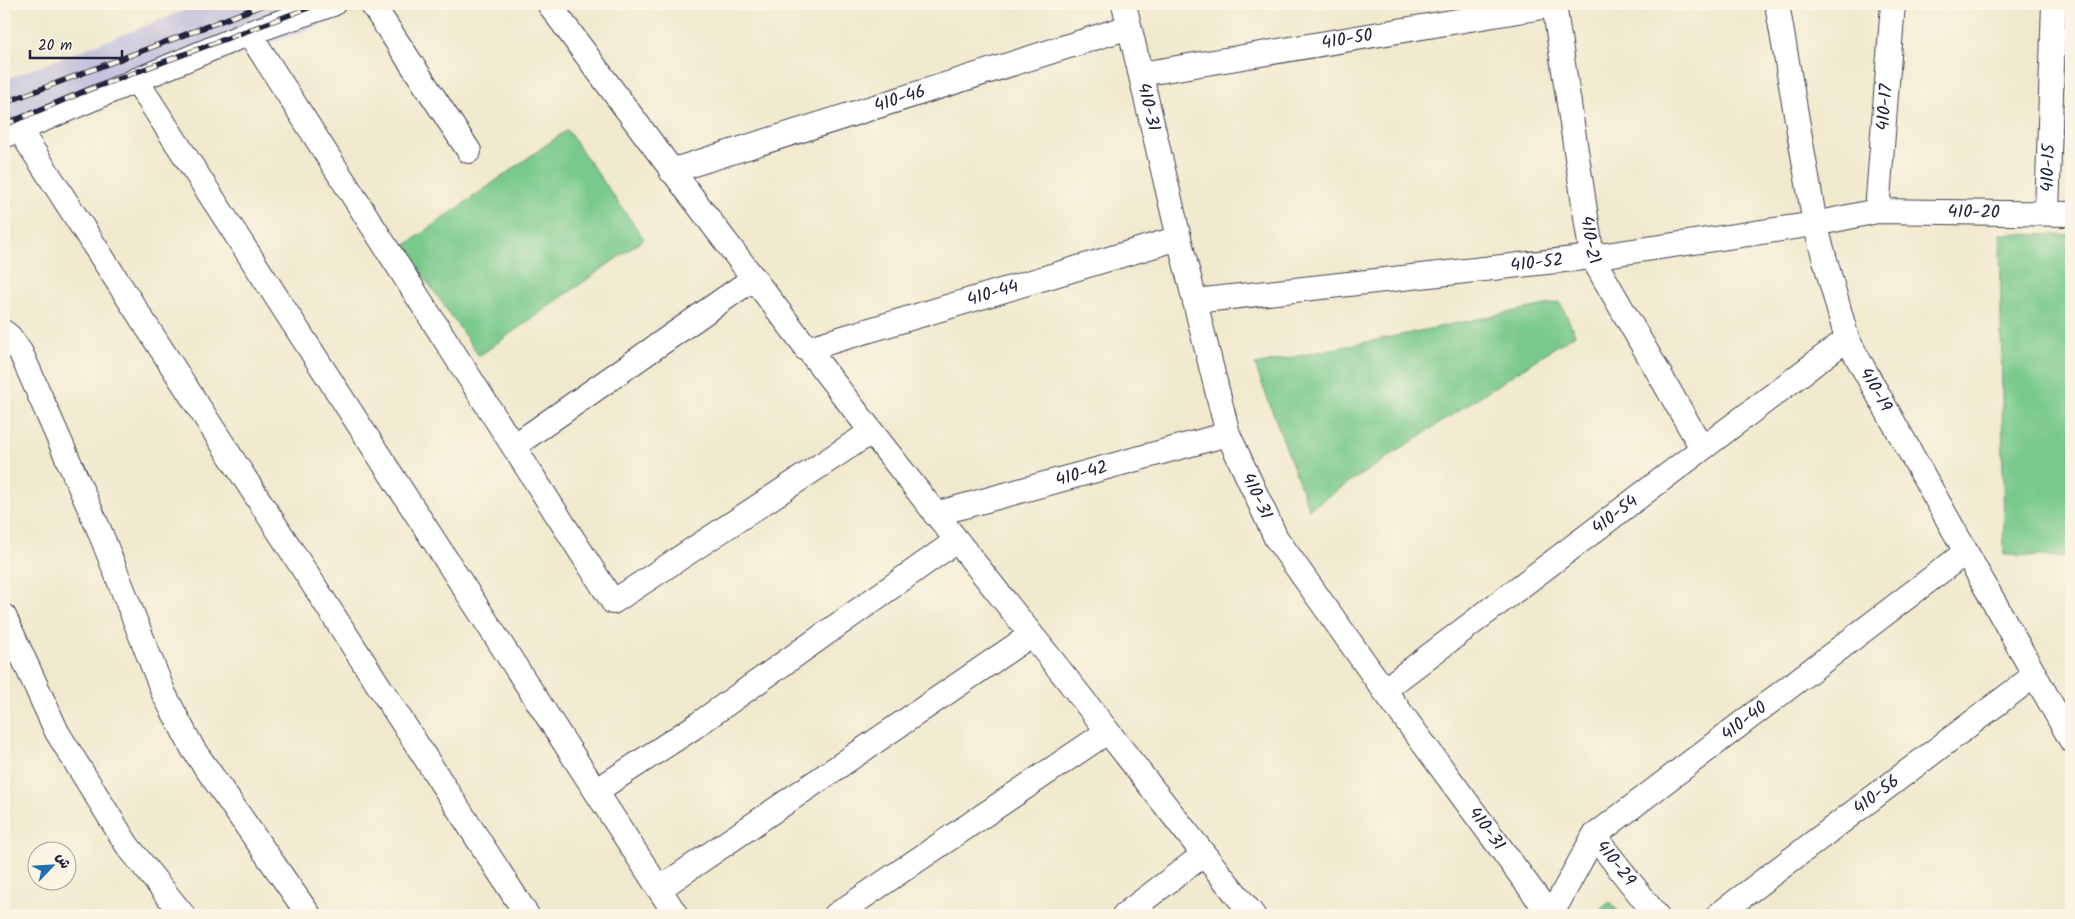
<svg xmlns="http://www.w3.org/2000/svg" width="2075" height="919" font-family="Kalam,'Playpen Sans Arabic',sans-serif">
	<rect width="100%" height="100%" fill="#fcf5e5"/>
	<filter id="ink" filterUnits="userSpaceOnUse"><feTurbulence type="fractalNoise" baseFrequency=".02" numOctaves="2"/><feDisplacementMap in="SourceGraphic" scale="10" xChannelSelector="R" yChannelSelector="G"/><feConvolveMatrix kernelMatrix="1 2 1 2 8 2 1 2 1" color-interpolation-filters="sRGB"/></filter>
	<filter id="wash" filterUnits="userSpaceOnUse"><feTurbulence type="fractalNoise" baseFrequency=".0096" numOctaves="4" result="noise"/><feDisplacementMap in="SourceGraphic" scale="20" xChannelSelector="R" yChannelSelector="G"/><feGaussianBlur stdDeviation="1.12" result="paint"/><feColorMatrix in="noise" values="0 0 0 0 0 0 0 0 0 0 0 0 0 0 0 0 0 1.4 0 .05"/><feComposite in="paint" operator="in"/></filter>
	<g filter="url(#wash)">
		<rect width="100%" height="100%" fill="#f0e9cd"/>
		<path fill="#c3c1db" d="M202 4H377L104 105 4 146V80Z"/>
		<g fill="#78c98b" stroke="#4d7663">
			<path d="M567 130 644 239 479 356 403 247Z"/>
			<path d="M2000 234 2071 235V557L2004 555Z"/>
			<path d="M1560 302 1575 334 1309 509 1255 365Z"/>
			<path d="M1610 902 1621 915H1593Z"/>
		</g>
	</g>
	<g filter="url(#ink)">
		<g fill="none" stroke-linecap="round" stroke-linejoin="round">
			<defs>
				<g id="minor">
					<path d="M372 4 469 151"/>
					<path d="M549 4C705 218 866 427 1031 634 1106 727 1177 823 1253 915"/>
					<path id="s1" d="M1124 4 1179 238 1228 434 1276 538 1384 690 1550 915"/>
					<path id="s2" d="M1554 4 1592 257 1702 448"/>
					<path id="s3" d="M1777 4 1815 224 1847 339 2071 740"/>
					<path d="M249 33 613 602 871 432"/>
					<path id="s4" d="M1141 74 1554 5"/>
					<path d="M136 80 676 915"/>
					<path d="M19 129 527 915"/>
					<path d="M4 136 249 33 333 4"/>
					<path id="s5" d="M671 171 1129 27"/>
					<path id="s6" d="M1877 211 1893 4"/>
					<path id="s7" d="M2047 213 2054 4"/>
					<path id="s8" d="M1195 301 1592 257 1815 224 1877 211 2071 214"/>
					<path d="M4 332 10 337 21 353 100 532 164 694 193 749 309 915"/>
					<path id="s9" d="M806 349 1179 238"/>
					<path d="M514 446 754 278"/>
					<path id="s10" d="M935 514 1228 434"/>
					<path d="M4 616 57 732 127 845 183 915"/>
					<path id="s11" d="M1384 690 1847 339"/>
					<path d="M596 791 694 727 956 541"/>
					<path id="s12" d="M1594 836 1656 915"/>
					<path d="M659 889 1031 635"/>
					<path d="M836 915 1107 732"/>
					<path d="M1124 915 1203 855"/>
					<path id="s13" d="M1551 915 1594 836 1966 552"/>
					<path id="s14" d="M1718 915 2035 675"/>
				</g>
			</defs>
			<use href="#minor" stroke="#414051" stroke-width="26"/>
			<use href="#minor" stroke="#fff" stroke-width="24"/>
			<defs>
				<g id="rail">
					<path d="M4 103 266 4"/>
					<path d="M4 125 88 90 319 4"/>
				</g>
			</defs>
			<use href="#rail" stroke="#22223b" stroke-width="5.5"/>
			<use href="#rail" stroke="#fcf5e5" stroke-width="4" stroke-dasharray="11" stroke-linecap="butt"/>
		</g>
	</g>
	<g text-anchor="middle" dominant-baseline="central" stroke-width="4" stroke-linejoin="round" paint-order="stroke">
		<g font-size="18" fill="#22223b" stroke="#fcf5e5">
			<text stroke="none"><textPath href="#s4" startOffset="209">410-50</textPath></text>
			<text stroke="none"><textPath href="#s5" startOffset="240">410-46</textPath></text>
			<text stroke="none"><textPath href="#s1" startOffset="106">410-31</textPath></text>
			<text stroke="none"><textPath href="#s6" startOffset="104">410-17</textPath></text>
			<text stroke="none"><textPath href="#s7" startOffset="45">410-15</textPath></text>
			<text stroke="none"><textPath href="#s8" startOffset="785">410-20</textPath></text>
			<text stroke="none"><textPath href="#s2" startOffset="239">410-21</textPath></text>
			<text stroke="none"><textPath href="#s8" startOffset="344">410-52</textPath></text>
			<text stroke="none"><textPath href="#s9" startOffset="195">410-44</textPath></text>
			<text stroke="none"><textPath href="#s3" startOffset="401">410-19</textPath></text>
			<text stroke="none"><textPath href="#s10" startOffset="152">410-42</textPath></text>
			<text stroke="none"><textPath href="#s1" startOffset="511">410-31</textPath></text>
			<text stroke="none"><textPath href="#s11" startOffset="290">410-54</textPath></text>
			<text stroke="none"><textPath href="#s13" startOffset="279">410-40</textPath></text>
			<text stroke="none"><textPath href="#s14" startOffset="199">410-56</textPath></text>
			<text stroke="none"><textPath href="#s1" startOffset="916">410-31</textPath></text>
			<text stroke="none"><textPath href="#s12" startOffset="35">410-29</textPath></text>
		</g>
	</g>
	<rect width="2075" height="919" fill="none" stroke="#fcf5e5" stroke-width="20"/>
	<g transform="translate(52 866) rotate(65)"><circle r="24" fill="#fcf5e5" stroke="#a5a1a1"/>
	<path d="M0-4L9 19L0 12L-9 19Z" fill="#1f6fb2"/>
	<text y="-8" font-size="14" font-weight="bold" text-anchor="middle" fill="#22223b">ش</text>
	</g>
	<path d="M30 50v8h92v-8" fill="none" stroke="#22223b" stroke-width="2.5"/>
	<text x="38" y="50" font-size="15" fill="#22223b" stroke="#fcf5e5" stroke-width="4" paint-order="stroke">20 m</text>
</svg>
